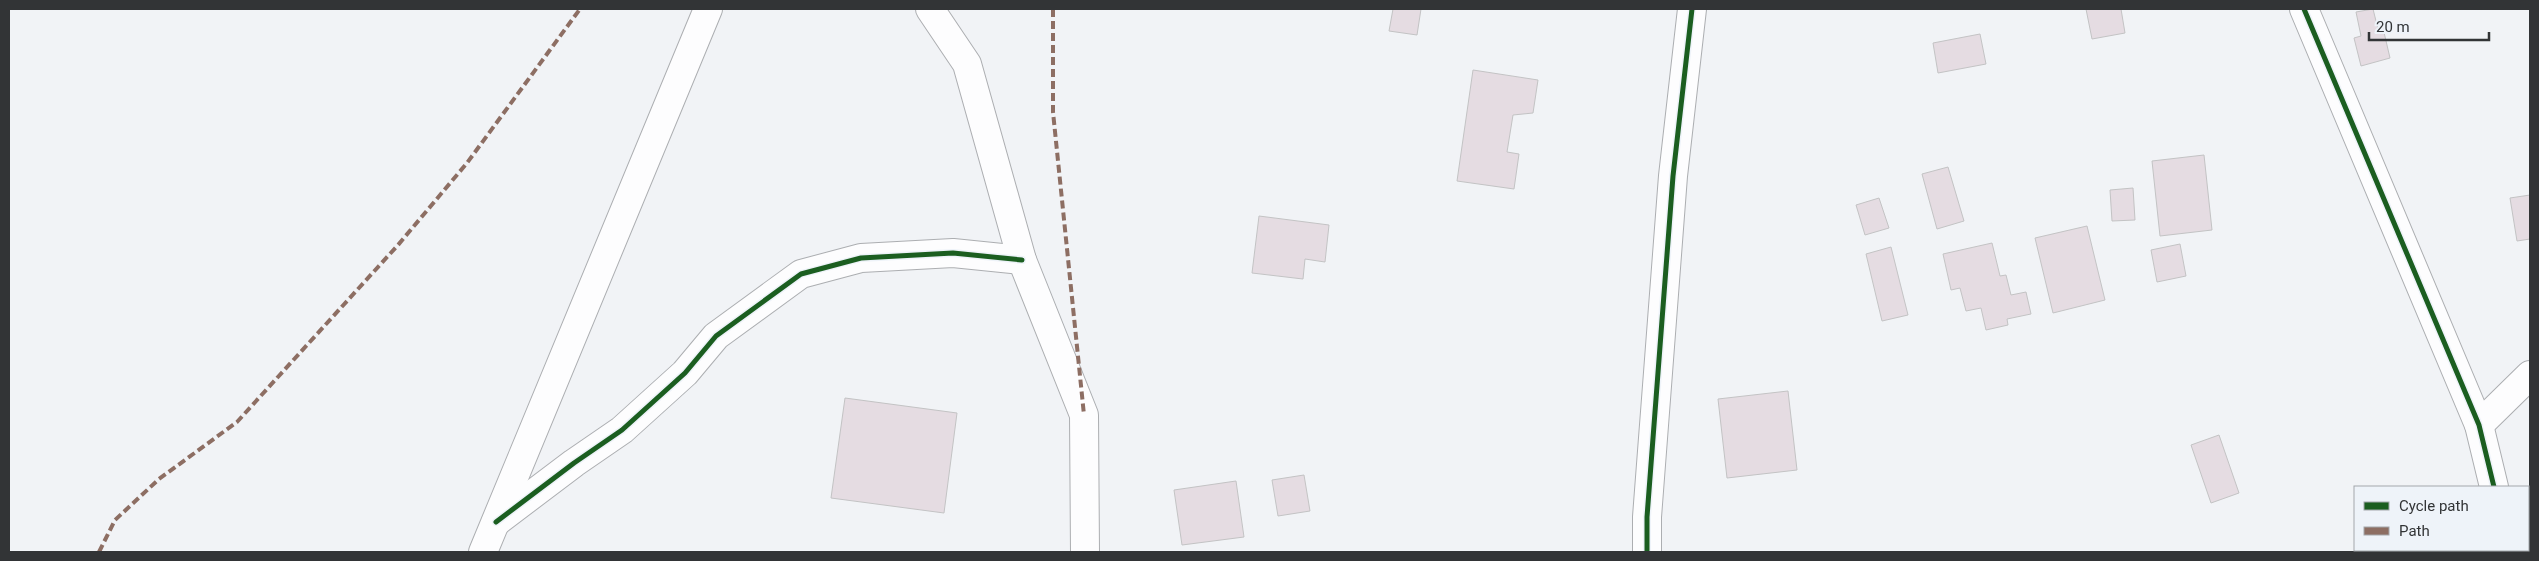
<svg xmlns="http://www.w3.org/2000/svg" width="2539" height="561" font-family="Roboto,sans-serif">
	<rect width="100%" height="100%" fill="#f1f3f6"/>
	<g fill="#e5dce2" stroke="#c3c3c4">
		<path d="M1393 9H1421L1417 35 1389 31Z"/>
		<path d="M2086 9H2121L2125 33 2092 39Z"/>
		<path d="M2373 9 2378 29 2383 28 2390 58 2361 66 2354 38 2361 36 2356 12Z"/>
		<path d="M1980 34 1986 64 1938 73 1933 43Z"/>
		<path d="M1473 70 1538 80 1533 113 1513 115 1507 152 1519 154 1514 189 1457 181Z"/>
		<path d="M2204 155 2212 230 2160 236 2152 161Z"/>
		<path d="M1948 167 1964 221 1937 229 1922 174Z"/>
		<path d="M2133 188 2135 220 2112 221 2110 190Z"/>
		<path d="M2530 195V239L2517 241 2510 198Z"/>
		<path d="M1879 198 1889 228 1865 235 1856 205Z"/>
		<path d="M1259 216 1329 225 1325 262 1305 259 1303 279 1252 273Z"/>
		<path d="M2087 226 2105 300 2053 313 2035 238Z"/>
		<path d="M1992 243 2000 276 2006 275 2011 295 2026 292 2031 314 2007 319 2008 325 1986 330 1981 308 1966 311 1960 288 1951 290 1943 254Z"/>
		<path d="M2180 244 2186 276 2157 282 2151 250Z"/>
		<path d="M1891 247 1908 315 1882 321 1866 254Z"/>
		<path d="M1788 391 1797 470 1727 478 1718 399Z"/>
		<path d="M845 398 957 413 944 513 831 498Z"/>
		<path d="M2219 435 2239 493 2211 503 2191 445Z"/>
		<path d="M1304 475 1310 511 1278 516 1272 480Z"/>
		<path d="M1236 481 1244 537 1182 545 1174 490Z"/>
	</g>
	<g fill="none" stroke-linecap="round" stroke-linejoin="round">
		<defs>
			<g id="minor">
				<path d="M930 9 967 64 1022 260 1084 415 1085 552"/>
				<path d="M2304 9 2479 425 2494 487"/>
				<path d="M2479 425 2530 375"/>
				<path d="M496 522 574 463 622 430 685 373 716 336 801 274 861 258 953 253 1022 260"/>
				<path d="M2510 550V552"/>
				<path d="M483 552 708 9"/>
				<path d="M1647 552V517L1673 176 1692 9"/>
			</g>
		</defs>
		<use href="#minor" stroke="#acaeb1" stroke-width="30"/>
		<use href="#minor" stroke="#fdfdfe" stroke-width="28"/>
		<g stroke="#8d6e63" stroke-width="4" stroke-dasharray="8 4" stroke-linecap="butt">
			<path d="M1053 9V112L1084 415"/>
			<path d="M99 552 115 520 159 479 237 422 398 245 467 163 580 9"/>
		</g>
		<defs>
			<g id="cycleway">
				<path d="M2304 9 2479 425 2494 487"/>
				<path d="M496 522 574 463 622 430 685 373 716 336 801 274 861 258 953 253 1022 260"/>
				<path d="M1647 552V517L1673 176 1692 9"/>
			</g>
		</defs>
		<use href="#cycleway" stroke="#eef3f9" stroke-width="8"/>
		<use href="#cycleway" stroke="#1b5e20" stroke-width="5"/>
	</g>
	<rect width="2539" height="561" fill="none" stroke="#323436" stroke-width="20"/>
	<rect x="2354" y="486" width="175" height="65" fill="#eef3f9" stroke="#a3a7ab"/>
	<rect x="2364" y="502" width="25" height="8" fill="#1b5e20" stroke="#a3a7ab"/>
	<text x="2399" y="511" font-size="15" fill="#323436">Cycle path</text>
	<rect x="2364" y="527" width="25" height="8" fill="#8d6e63" stroke="#a3a7ab"/>
	<text x="2399" y="536" font-size="15" fill="#323436">Path</text>
	<path d="M2369 32v8h120v-8" fill="none" stroke="#323436" stroke-width="2.5"/>
	<text x="2376" y="32" font-size="15" fill="#323436" stroke="#eef3f9" stroke-width="4" paint-order="stroke">20 m</text>
</svg>
